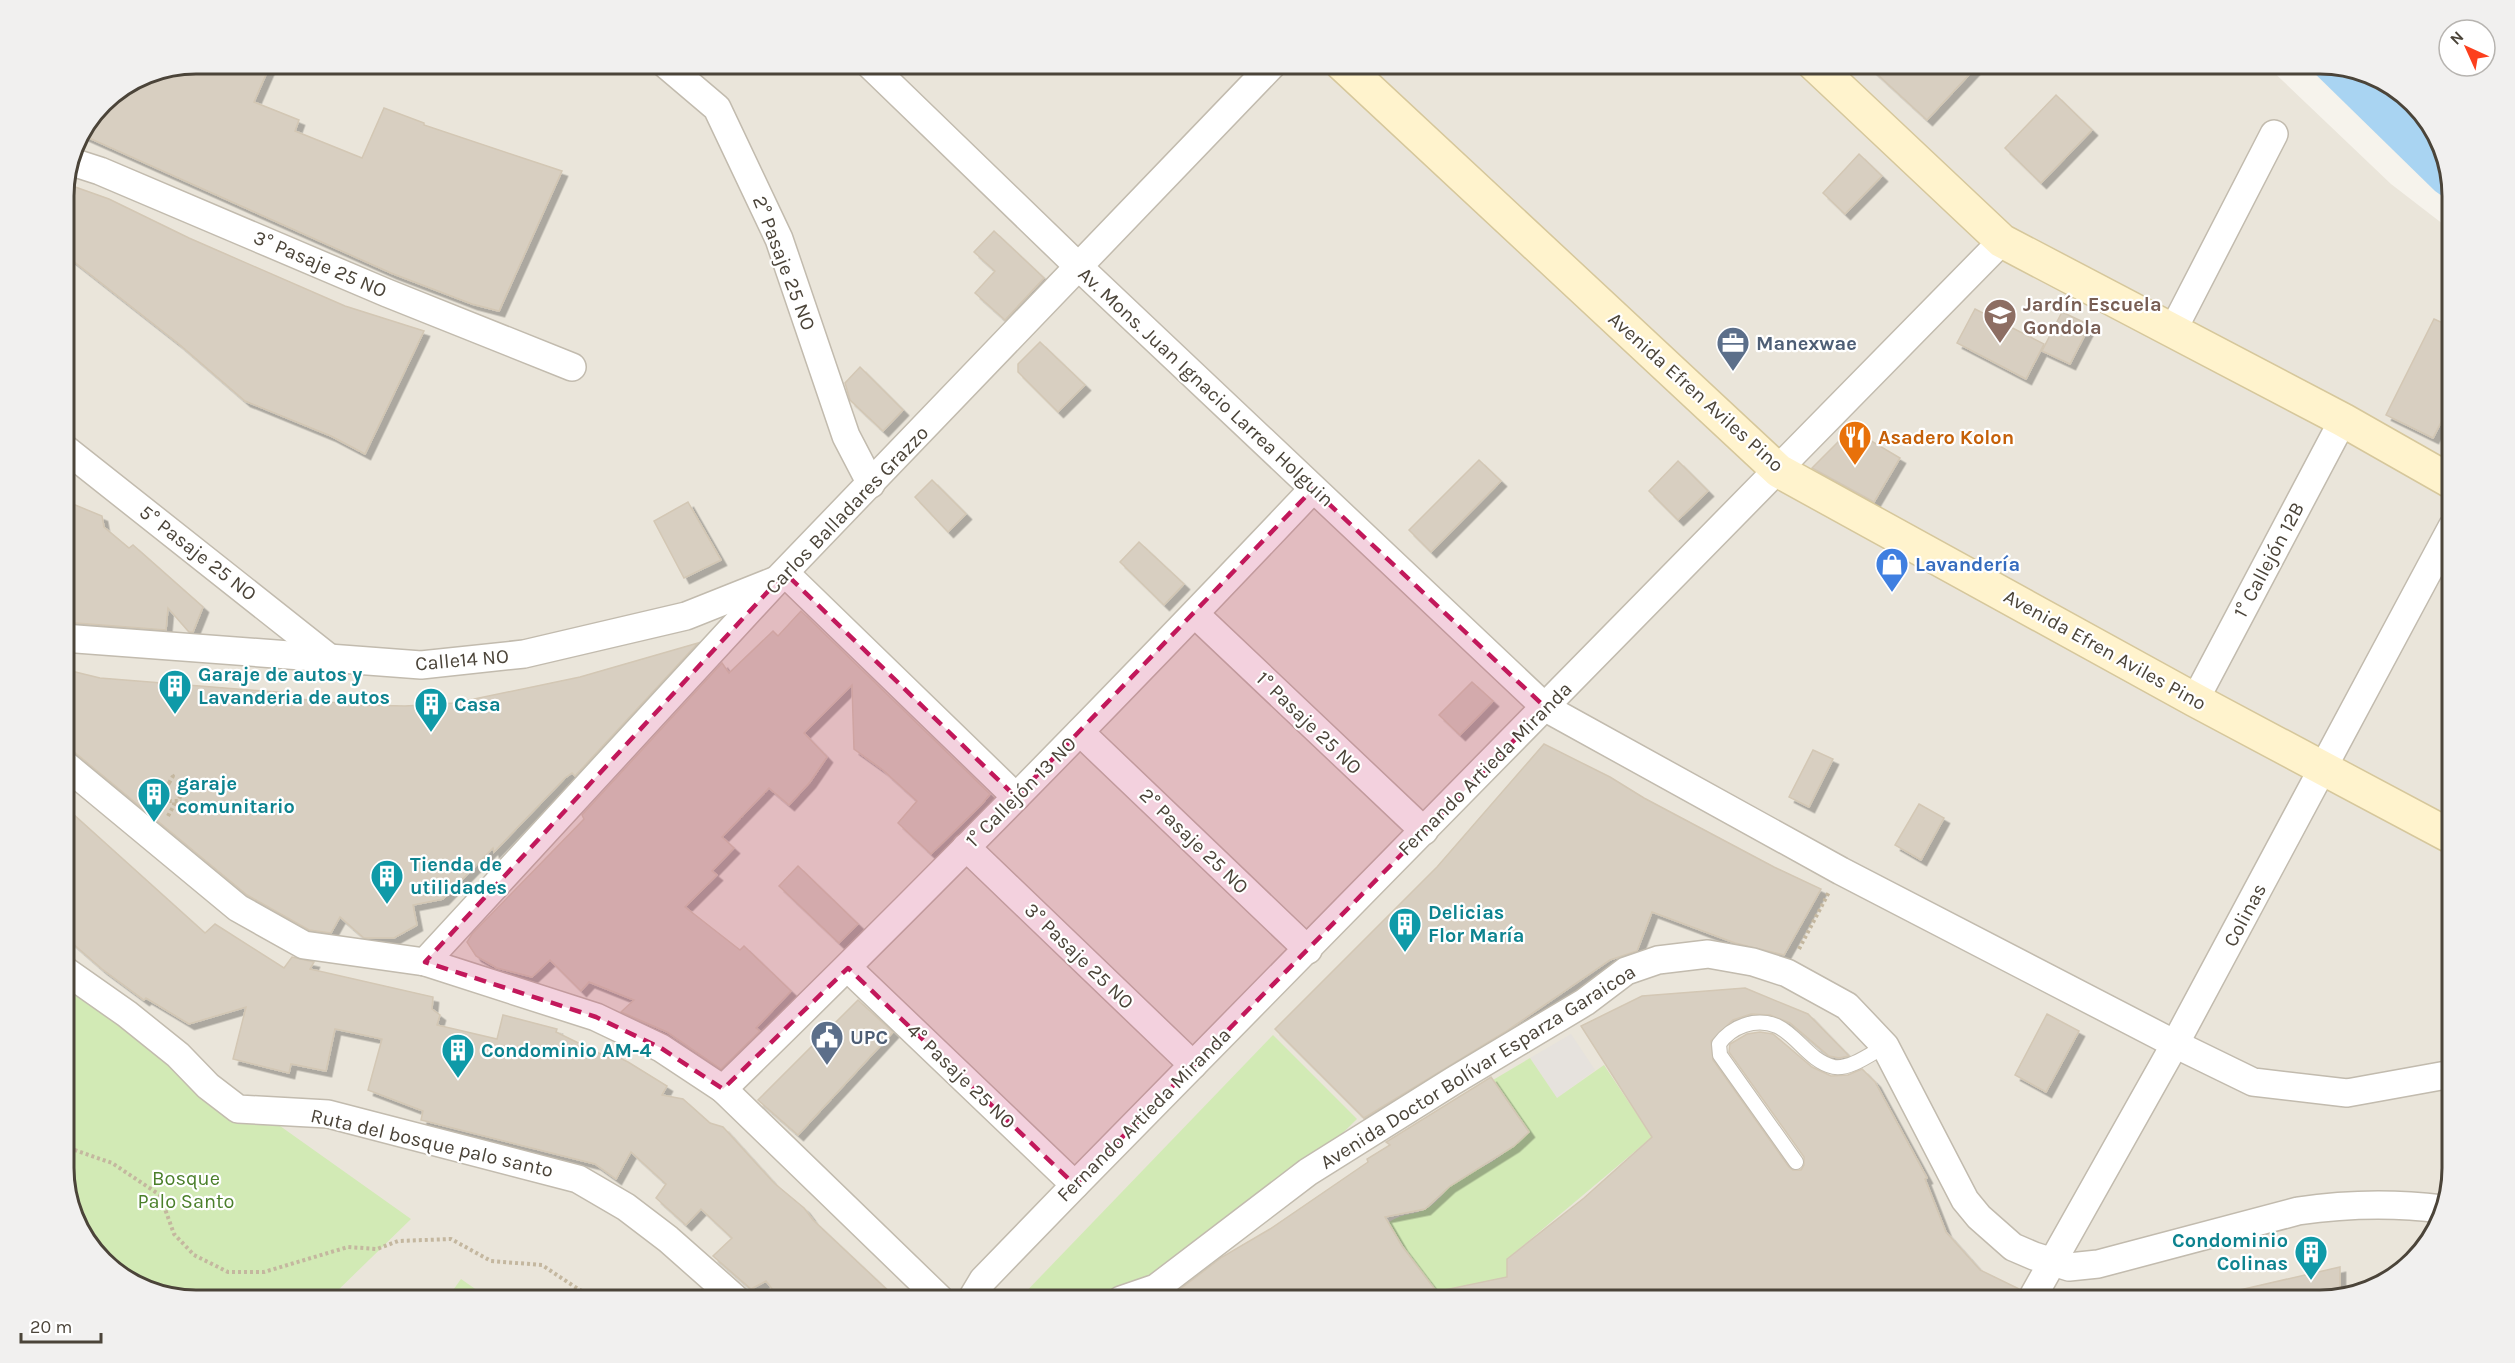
<svg xmlns="http://www.w3.org/2000/svg" width="2515" height="1363" font-family="Karla,sans-serif">
	<defs>
		<filter id="shadow"><feDropShadow dx="5.5" dy="5.5" stdDeviation="0" flood-color="#0004"/></filter>
	</defs>
	<rect width="100%" height="100%" fill="#f6f3ec"/>
	<path fill="#eae5da" d="M195 63H2264L2391 184 2452 231V1168L2438 1227 2393 1278 2320 1300H195L136 1286 85 1241 63 1177V187L73 144 102 101 145 73Z"/>
	<path fill="#e6e2dd" d="M1571 1034 1595 1070 1557 1098 1530 1058Z"/>
	<g fill="#d2eab5">
		<path d="M63 972 411 1219 330 1298 332 1300H195L136 1286 85 1241 63 1177Z"/>
		<path d="M1273 1035 1357 1119 1310 1165 1153 1282 1099 1300H1018Z"/>
		<path d="M1530 1058 1557 1098 1604 1065 1652 1137 1507 1259V1277L1450 1300H1439L1388 1223C1404 1212 1410 1216 1424 1210 1437 1204 1450 1186 1458 1174 1483 1173 1511 1149 1528 1132L1493 1080Z"/>
		<path d="M461 1279 491 1300H446Z"/>
	</g>
	<path fill="#a9d4f2" d="M2304 63H2320L2379 77 2430 122 2452 187V203L2435 191Z"/>
	<g fill="#d8cfc1" stroke="#d3c7b4" stroke-width="1.5" filter="url(#shadow)">
		<path d="M195 63H271L254 102 299 120 295 131 362 158 384 108 424 123V125L562 171 499 311 472 304 391 273 80 134 102 101 145 73Z"/>
		<path d="M1865 63H1980L1927 120Z"/>
		<path d="M2056 95 2092 130 2041 183 2005 148Z"/>
		<path d="M1859 154 1882 176 1845 214 1823 193Z"/>
		<path d="M64 183 109 199 189 238 345 306 424 331 365 454 331 436 245 401 179 344 63 253Z"/>
		<path d="M994 231 1044 278 1005 320 975 293 995 271 974 252Z"/>
		<path d="M1975 309 2044 344 2026 379 1957 343Z"/>
		<path d="M2062 312 2090 325 2070 364 2042 351Z"/>
		<path d="M2434 319 2452 327V401L2433 438 2386 415Z"/>
		<path d="M1040 342 1085 385 1058 412 1018 372V364Z"/>
		<path d="M860 367 903 410 883 431 850 400 845 383Z"/>
		<path d="M1851 429 1900 458 1874 502 1812 468Z"/>
		<path d="M1479 460 1501 481 1431 552 1409 530Z"/>
		<path d="M1678 461 1708 491 1678 520 1649 491Z"/>
		<path d="M932 480 966 514 948 532 915 497Z"/>
		<path d="M63 500 102 516 104 527 129 548 133 545 203 607 193 632H189L168 608 166 630 63 622Z"/>
		<path d="M688 502 721 560 684 578 654 521Z"/>
		<path d="M1139 542 1184 584 1164 605 1120 562Z"/>
		<path d="M801 611 990 794 982 804 931 854 898 823 917 801 883 770 854 749 852 685 804 733 827 757 810 782 789 805 769 788 722 837 734 848 712 871 717 875 685 907 740 950 744 946 791 991 756 1028 760 1031 721 1069 667 1032 621 1012 634 1000 589 982 581 991 550 960 532 977 497 968 476 956 467 942 472 934 584 819 582 815 722 663 729 673 773 631 778 636Z"/>
		<path d="M698 643 575 776 572 773 565 778 494 852 493 848 443 899 413 905 417 925 394 938H364L340 917 331 933 309 930 247 895 73 751 63 748V669L100 678 289 693 290 698 358 705 405 706 455 703 580 677Z"/>
		<path d="M1472 682 1493 701 1460 735 1439 715Z"/>
		<path d="M1544 744 1610 777 1644 798 1774 867 1821 889 1784 955 1735 943 1652 912 1637 951 1610 960 1505 1032 1364 1118 1275 1029 1437 867Z"/>
		<path d="M1813 750 1833 759 1809 807 1789 797Z"/>
		<path d="M1919 804 1944 818 1921 860 1895 845Z"/>
		<path d="M63 805 205 933 215 924 284 968 292 957 314 962 310 969 433 997 432 1009 440 1015 437 1025 497 1039 503 1015 557 1029 556 1032 609 1058 614 1055 628 1062 667 1086 662 1095 683 1099 710 1123 723 1127 774 1183 804 1208 813 1220 898 1300H781L766 1281 751 1289 713 1256 732 1238 701 1209 686 1225 656 1198 666 1184 631 1152 616 1179 595 1164 421 1120 423 1111 368 1090 382 1039 335 1029 326 1071 291 1064 289 1073 233 1059 246 1007 189 1024 146 998 144 1000 102 969 63 935Z"/>
		<path d="M798 866 858 924 839 943 779 886Z"/>
		<path d="M1745 988 1808 1014 1849 1056 1839 1058 1829 1056 1790 1023 1770 1015 1751 1014 1733 1020 1711 1041 1713 1060 1789 1167 1793 1170H1801L1804 1165V1157L1729 1052 1730 1044 1747 1034 1760 1032 1773 1034 1812 1067 1831 1076 1848 1075 1862 1069 1875 1082 1927 1178 1925 1179 1946 1232 1980 1270 2019 1289 2015 1300H1445L1444 1290 1507 1277V1259L1584 1198 1652 1137 1581 1026 1642 996Z"/>
		<path d="M858 1000 893 1032 798 1135 758 1100Z"/>
		<path d="M2047 1014 2079 1031 2046 1092 2015 1075Z"/>
		<path d="M1491 1077 1529 1132 1514 1146 1450 1186 1425 1209 1385 1217 1402 1246 1443 1300H1166L1222 1257 1270 1229 1368 1162 1367 1159 1390 1145 1386 1142Z"/>
		<path d="M2340 1267V1294L2320 1300H2236L2235 1291Z"/>
	</g>
	<g fill="none" stroke-linecap="round" stroke-linejoin="round">
		<defs>
			<path id="lane" d="M1796 1162 1720 1055 1719 1044C1731 1027 1755 1017 1777 1026 1798 1036 1809 1061 1834 1067 1849 1070 1872 1053 1885 1046"/>
			<g id="street">
				<path d="M664 63 717 108 779 239 846 436 871 484"/>
				<path d="M868 63 1080 268 1546 708 1841 871 2175 1044 2253 1082 2347 1093 2452 1074"/>
				<path d="M69 161 100 171 387 293 572 367"/>
				<path d="M2173 330 2274 134"/>
				<path d="M63 447 332 660"/>
				<path d="M785 573 1016 797"/>
				<path d="M1195 614 1424 831"/>
				<path d="M63 638 421 665 524 654 686 616 774 581"/>
				<path d="M2195 700 2343 420"/>
				<path d="M1080 732 1308 950"/>
				<path d="M63 763 238 908 304 945 425 962 596 1017 661 1048 723 1089 941 1300"/>
				<path d="M966 847 1193 1065"/>
				<path d="M425 962 778 579 1274 63"/>
				<path d="M848 968 1075 1185"/>
				<path d="M63 969 127 1014 178 1055 208 1086 238 1109 328 1114 578 1179 626 1207 668 1239 737 1300"/>
				<path d="M723 1089C924 893 1120 693 1313 489"/>
				<path d="M971 1300 983 1280 1075 1185 2002 241"/>
				<path d="M1121 1300 1156 1288 1308 1172 1453 1081 1585 1002 1626 971 1658 960 1708 954 1753 962 1787 973 1847 1006 1885 1046 1965 1200 1979 1217 2013 1247 2034 1256 2069 1267 2098 1264 2298 1211C2346 1204 2394 1203 2442 1209"/>
				<path d="M2031 1300 2175 1044 2452 527"/>
			</g>
			<g id="secondary">
				<path d="M1341 63 1779 471 2195 700 2452 837"/>
				<path d="M1813 63 2002 241 2343 420 2452 482"/>
			</g>
		</defs>
		<use href="#lane" stroke="#c2bbae" stroke-width="16"/>
		<use href="#street" stroke="#c2bbae" stroke-width="30"/>
		<use href="#secondary" stroke="#d6c79b" stroke-width="36"/>
		<g stroke="#c4b79f" stroke-width="4" stroke-dasharray="3 3" stroke-linecap="butt">
			<path d="M169 783 173 776 171 775"/>
			<path d="M167 801 164 792 169 783 167 782"/>
			<path d="M156 805 161 796 165 795"/>
			<path d="M162 810 167 801H178L188 782 194 781"/>
			<path d="M168 816 174 805V800"/>
			<path d="M1799 949 1829 892"/>
			<path d="M63 1146 112 1163 160 1195 174 1234 194 1255 228 1272H264L348 1247 377 1249 398 1241 451 1239 491 1261 542 1265 578 1289 601 1300"/>
		</g>
		<use href="#lane" stroke="#fff" stroke-width="14"/>
		<use href="#street" stroke="#fff" stroke-width="27"/>
		<use href="#secondary" stroke="#fff3cd" stroke-width="33"/>
	</g>
	<path fill="#c2185b" fill-opacity="0.2" stroke="#c2185b" stroke-width="4.5" stroke-dasharray="12 8" stroke-linejoin="round" d="M1313 489 1546 708 1075 1185 848 968 723 1089 661 1048 596 1017 425 962 785 573 1016 797Z"/>
	<defs>
		<symbol id="school-pin" viewBox="-11 -11 22 30"><path d="M0 17L-7.5 6A9.5 9.5 0 1 1 7.5 6Z" fill="#8d6e63" stroke="#fff"/><path d="M0-5L7-2L0 1L-7-2ZM-4 1L0 2.5L4 1V4Q0 6-4 4Z" fill="#fff"/></symbol>
		<symbol id="office-pin" viewBox="-11 -11 22 30"><path d="M0 17L-7.5 6A9.5 9.5 0 1 1 7.5 6Z" fill="#5c6f8a" stroke="#fff"/><path d="M-6-3h4V-5.5h4V-3h4V5H-6ZM-1-4.5V-3h2v-1.5ZM-6 0V1H6V0Z" fill="#fff"/></symbol>
		<symbol id="restaurant-pin" viewBox="-11 -11 22 30"><path d="M0 17L-7.5 6A9.5 9.5 0 1 1 7.5 6Z" fill="#e8710a" stroke="#fff"/><path d="M-5-6h1v4h1v-4h1v4h1v-4h1v5L-1.5 .5V6h-2V.5L-5-1ZM5-6V6H3V1.5H1.5Q1.5-4 5-6Z" fill="#fff"/></symbol>
		<symbol id="shop-pin" viewBox="-11 -11 22 30"><path d="M0 17L-7.5 6A9.5 9.5 0 1 1 7.5 6Z" fill="#3f7fe0" stroke="#fff"/><path d="M-5-2.5h2.3a2.7 3.5 0 0 1 5.4 0H5L5.5 6h-11ZM-1.5-2.5h3a1.5 2.3 0 0 0-3 0Z" fill="#fff"/></symbol>
		<symbol id="building-pin" viewBox="-11 -11 22 30"><path d="M0 17L-7.5 6A9.5 9.5 0 1 1 7.5 6Z" fill="#0f9aa8" stroke="#fff"/><path d="M-4-6H4V6H1V3H-1V6H-4ZM-2.5-4.3h1.7v1.8h-1.7ZM.8-4.3h1.7v1.8H.8ZM-2.5-1h1.7V.8h-1.7ZM.8-1h1.7V.8H.8Z" fill="#fff"/></symbol>
		<symbol id="civic-pin" viewBox="-11 -11 22 30"><path d="M0 17L-7.5 6A9.5 9.5 0 1 1 7.5 6Z" fill="#5c6f8a" stroke="#fff"/><path d="M-.6-6.5H3V-4.5H.6V-3L4-1V1h2V6H-6V1h2V-1L-.6-3ZM-1.2 2.5V6h2.4V2.5Z" fill="#fff"/></symbol>
	</defs>
	<g fill-rule="evenodd">
		<use href="#school-pin" x="1981" y="296" width="38" height="52"/>
		<use href="#office-pin" x="1714" y="324" width="38" height="52"/>
		<use href="#restaurant-pin" x="1836" y="418" width="38" height="52"/>
		<use href="#shop-pin" x="1873" y="545" width="38" height="52"/>
		<use href="#building-pin" x="156" y="667" width="38" height="52"/>
		<use href="#building-pin" x="412" y="685" width="38" height="52"/>
		<use href="#building-pin" x="135" y="775" width="38" height="52"/>
		<use href="#building-pin" x="368" y="857" width="38" height="52"/>
		<use href="#building-pin" x="1386" y="905" width="38" height="52"/>
		<use href="#civic-pin" x="808" y="1018" width="38" height="52"/>
		<use href="#building-pin" x="439" y="1031" width="38" height="52"/>
		<use href="#building-pin" x="2292" y="1233" width="38" height="52"/>
	</g>
	<g text-anchor="middle" dominant-baseline="central" stroke-width="4.5" stroke-linejoin="round" paint-order="stroke">
		<g font-size="20" fill="#4b4439" stroke="#fff">
			<text transform="translate(784 263) rotate(69)">2° Pasaje 25 NO</text>
			<text transform="translate(320 264) rotate(23)">3° Pasaje 25 NO</text>
			<text transform="translate(1206 387) rotate(43)">Av. Mons. Juan Ignacio Larrea Holguin</text>
			<text transform="translate(1696 392) rotate(42)">Avenida Efren Aviles Pino</text>
			<text transform="translate(847 510) rotate(-46)">Carlos Balladares Grazzo</text>
			<text transform="translate(198 553) rotate(38)">5° Pasaje 25 NO</text>
			<text transform="translate(2269 560) rotate(-62)">1° Callejón 12B</text>
			<text transform="translate(2105 650) rotate(29)">Avenida Efren Aviles Pino</text>
			<text transform="translate(462 660) rotate(-5)">Calle14 NO</text>
			<text transform="translate(1309 723) rotate(44)">1° Pasaje 25 NO</text>
			<text transform="translate(1485 769) rotate(-45)">Fernando Artieda Miranda</text>
			<text transform="translate(1021 792) rotate(-45)">1° Callejón 13 NO</text>
			<text transform="translate(1194 841) rotate(44)">2° Pasaje 25 NO</text>
			<text transform="translate(2245 915) rotate(-62)">Colinas</text>
			<text transform="translate(1079 956) rotate(44)">3° Pasaje 25 NO</text>
			<text transform="translate(1478 1067) rotate(-32)">Avenida Doctor Bolívar Esparza Garaicoa</text>
			<text transform="translate(961 1076) rotate(44)">4° Pasaje 25 NO</text>
			<text transform="translate(1144 1115) rotate(-45)">Fernando Artieda Miranda</text>
			<text transform="translate(432 1143) rotate(13)">Ruta del bosque palo santo</text>
		</g>
		<g font-size="20" font-weight="bold" fill="#785e54" stroke="#fff" text-anchor="start">
			<text x="2023" y="304">Jardín Escuela<tspan x="2023" dy="23">Gondola</tspan></text>
		</g>
		<g font-size="20" font-weight="bold" fill="#4e5e75" stroke="#fff" text-anchor="start">
			<text x="1756" y="343">Manexwae</text>
			<text x="850" y="1037">UPC</text>
		</g>
		<g font-size="20" font-weight="bold" fill="#c56008" stroke="#fff" text-anchor="start">
			<text x="1878" y="437">Asadero Kolon</text>
		</g>
		<g font-size="20" font-weight="bold" fill="#366cbe" stroke="#fff" text-anchor="start">
			<text x="1915" y="564">Lavandería</text>
		</g>
		<g font-size="20" font-weight="bold" fill="#0d838f" stroke="#fff" text-anchor="start">
			<text x="198" y="674">Garaje de autos y<tspan x="198" dy="23">Lavanderia de autos</tspan></text>
			<text x="454" y="704">Casa</text>
			<text x="177" y="783">garaje<tspan x="177" dy="23">comunitario</tspan></text>
			<text x="410" y="864">Tienda de<tspan x="410" dy="23">utilidades</tspan></text>
			<text x="1428" y="912">Delicias<tspan x="1428" dy="23">Flor María</tspan></text>
			<text x="481" y="1050">Condominio AM-4</text>
			<text x="2288" y="1240" text-anchor="end">Condominio<tspan x="2288" dy="23">Colinas</tspan></text>
		</g>
		<g font-size="20" fill="#4a7f2a" stroke="#fff">
			<text x="186" y="1178">Bosque<tspan x="186" dy="23">Palo Santo</tspan></text>
		</g>
	</g>
	<path d="M0 0H2515V1363H0ZM196 74H2320A122 122 0 0 1 2442 196V1168A122 122 0 0 1 2320 1290H196A122 122 0 0 1 74 1168V196A122 122 0 0 1 196 74Z" fill="#f1f0ef" fill-rule="evenodd"/>
	<path fill="none" stroke="#4b4439" stroke-width="3" d="M196 74H2320A122 122 0 0 1 2442 196V1168A122 122 0 0 1 2320 1290H196A122 122 0 0 1 74 1168V196A122 122 0 0 1 196 74Z"/>
	<g transform="translate(2467 48) rotate(315)"><circle r="28" fill="#ffffff" stroke="#b7b4b0" stroke-width="1.5"/>
	<path d="M0-4.5L10 22L0 15L-10 22Z" fill="#fc3f1d"/>
	<text y="-9" font-size="16" font-weight="bold" text-anchor="middle" fill="#4b4439">N</text>
	</g>
	<path d="M21 1333v9h80v-9" fill="none" stroke="#4b4439" stroke-width="3"/>
	<text x="30" y="1333" font-size="18" fill="#4b4439" stroke="#ffffff" stroke-width="4.5" paint-order="stroke">20 m</text>
</svg>
